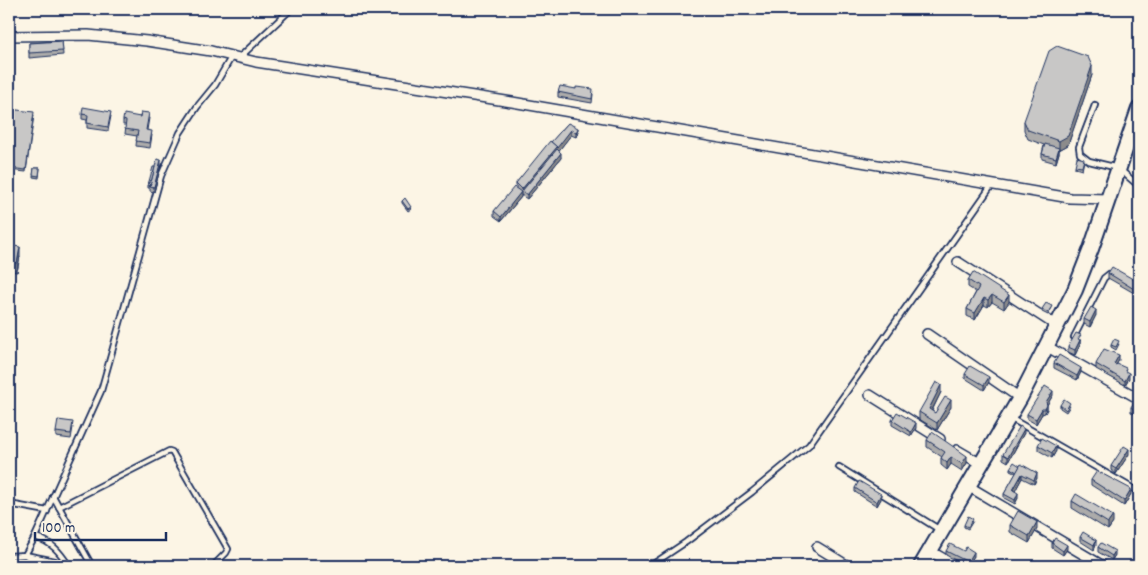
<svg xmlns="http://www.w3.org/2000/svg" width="1148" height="575" font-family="Dekko,sans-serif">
	<rect width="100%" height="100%" fill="#fcf5e5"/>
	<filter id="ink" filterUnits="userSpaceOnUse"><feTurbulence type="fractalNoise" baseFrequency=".02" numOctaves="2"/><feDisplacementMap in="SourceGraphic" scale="10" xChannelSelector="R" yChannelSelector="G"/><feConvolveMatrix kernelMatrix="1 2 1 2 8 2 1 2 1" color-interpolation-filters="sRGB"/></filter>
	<g filter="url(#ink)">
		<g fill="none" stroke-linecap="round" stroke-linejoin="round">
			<defs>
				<g id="lane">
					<path d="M240 57 291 9"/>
					<path d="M1095 105 1079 147 1080 154 1089 161 1118 168 1139 186"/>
					<path d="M1074 337 1104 278 1109 274"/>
					<path d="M1010 418 1139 492"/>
					<path d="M839 467 940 530"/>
					<path d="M53 496 92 566"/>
					<path d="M9 504 47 511"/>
					<path d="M59 507 169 451 172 452 228 549 226 553 213 566"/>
					<path d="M35 537C52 542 60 552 69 566"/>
					<path d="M25 555 55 561 63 566"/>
					<path d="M26 555 37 566"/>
					<path d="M9 556 25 555 35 537 101 391 161 176 180 133 197 107 215 85 232 56"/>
					<path d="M650 566 686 542 752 492 809 445 992 185"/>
				</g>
				<g id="street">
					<path d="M9 36 88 35 147 41 211 51 256 62 512 102 1070 198 1108 199"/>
					<path d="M958 262 1057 326"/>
					<path d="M927 334 1020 398"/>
					<path d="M1046 346 1136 397"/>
					<path d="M870 395 940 439"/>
					<path d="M957 450 981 464"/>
					<path d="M968 486 1103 566"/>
					<path d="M817 547 848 566"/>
					<path d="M930 551 956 566"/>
				</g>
				<path id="secondary" d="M921 566 1020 398 1075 290 1091 249 1139 109"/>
			</defs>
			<use href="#lane" stroke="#1b2f5e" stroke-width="8"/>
			<use href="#street" stroke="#1b2f5e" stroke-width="12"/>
			<use href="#secondary" stroke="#1b2f5e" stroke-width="18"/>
			<use href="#lane" stroke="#fcf5e5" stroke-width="4.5"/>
			<use href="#street" stroke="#fcf5e5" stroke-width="9"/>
			<use href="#secondary" stroke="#fcf5e5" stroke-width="14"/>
		</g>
		<g fill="#acabaa" stroke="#1b2f5e">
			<path d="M62 41 63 55 29 58V43Z"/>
			<path d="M1092 75 1068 145 1059 150V153L1056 163 1042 159V154L1044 145 1028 139 1024 130V121Z"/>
			<path d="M576 89 593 94 592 103 558 97V92Z"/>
			<path d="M9 109 34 115 26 172 9 170Z"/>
			<path d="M82 114 111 116 108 131 87 128V120L82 119Z"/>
			<path d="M140 117 149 118 147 130 152 135 150 148 136 146 137 136 125 134 126 125H123V120Z"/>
			<path d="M568 123 578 133 576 137 571 135 559 150 561 158 527 199 521 195V197L501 221 494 216V211L516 188V183Z"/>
			<path d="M1084 161 1082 170 1075 168V166Z"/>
			<path d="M161 165 154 192 150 191V188H148V185L155 167Z"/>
			<path d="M34 168H40L39 178 33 177Z"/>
			<path d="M402 201 411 209 408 211 402 203Z"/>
			<path d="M9 245 20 256 17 272 9 271Z"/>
			<path d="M1108 273 1138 287 1134 293 1108 278Z"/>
			<path d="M968 280 1009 302 1004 309 992 302 988 307 984 305 975 320 967 316V309L976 292 968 287Z"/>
			<path d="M1052 308 1048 315 1042 312V309Z"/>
			<path d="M1096 315 1090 327 1084 324V319Z"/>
			<path d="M1080 340V345L1075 355 1068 352V347L1081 340Z"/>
			<path d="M1119 344 1116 350 1111 347V345Z"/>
			<path d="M1119 360 1116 365 1129 378 1125 385 1096 369V364Z"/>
			<path d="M1054 363 1081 372 1077 380 1054 368Z"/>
			<path d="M965 374 989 382 984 390 965 378Z"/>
			<path d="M941 392 932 411 935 413 951 407 937 430 919 419V412Z"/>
			<path d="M1053 395 1047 405V409L1045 413 1042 414 1036 424 1027 419V414Z"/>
			<path d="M1139 403V417L1131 412V407Z"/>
			<path d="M1060 405 1070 406 1066 412 1060 408Z"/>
			<path d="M892 420 916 428 911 436 892 425Z"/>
			<path d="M73 427 71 439 56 437V432Z"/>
			<path d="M1024 433 1008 462 1003 459V454Z"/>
			<path d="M927 440 967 463 962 471 951 464 947 470 941 465V458L942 457 927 447Z"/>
			<path d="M1038 445 1056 451 1052 458 1038 450Z"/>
			<path d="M1129 454 1116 474 1111 470V466Z"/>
			<path d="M1010 468 1037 478 1034 484 1022 478 1015 491 1018 498 1015 504 1004 498V494L1016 473 1010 470Z"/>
			<path d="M1091 480 1131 494 1124 506 1091 485Z"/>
			<path d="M855 488 881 499 877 506 855 492Z"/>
			<path d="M1072 501 1113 523 1108 530 1072 508Z"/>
			<path d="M973 521 968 529 964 527V525Z"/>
			<path d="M1010 525 1037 529 1029 543 1010 532Z"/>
			<path d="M1139 526V537L1133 534V529Z"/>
			<path d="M1080 537 1096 545 1094 550 1080 541Z"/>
			<path d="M1052 543 1067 549 1063 555 1052 548Z"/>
			<path d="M1098 547 1115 555 1112 560 1098 552Z"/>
			<path d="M946 551 974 556 968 566H966L946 555Z"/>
		</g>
		<g fill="#8c8b8b" stroke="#1b2f5e">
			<path d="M1092 66V75L1068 145 1059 150V141Z"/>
			<path d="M578 128V133L576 137V133Z"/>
			<path d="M571 130V135L557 153 522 191V189Z"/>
			<path d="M1059 148V153L1056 163V158Z"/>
			<path d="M561 153V158L527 199V195Z"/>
			<path d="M161 160V165L154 192V187Z"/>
			<path d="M521 192V197L501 221V217Z"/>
			<path d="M20 247V256L17 272V263Z"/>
			<path d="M1138 282V287L1134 293V289Z"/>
			<path d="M992 295V302L988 307V300Z"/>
			<path d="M1009 295V302L1004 309V302Z"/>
			<path d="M984 298V305L975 320V313Z"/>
			<path d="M1096 310V315L1090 327V322Z"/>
			<path d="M1080 340V345L1075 355V350Z"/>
			<path d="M1119 355V360L1114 369V364Z"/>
			<path d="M1081 368V372L1077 380V376Z"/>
			<path d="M1129 373V378L1125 385V381Z"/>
			<path d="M989 377V382L984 390V385Z"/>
			<path d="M941 385V392L929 416V409Z"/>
			<path d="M1053 391V395L1047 405V409L1045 413 1046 402Z"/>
			<path d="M951 400V407L937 430V423Z"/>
			<path d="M1042 409V414L1036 424V419Z"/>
			<path d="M916 423V428L911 436V432Z"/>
			<path d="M1024 429V433L1008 462V457Z"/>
			<path d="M1056 446V451L1052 458V453Z"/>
			<path d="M1129 449V454L1116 474V469Z"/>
			<path d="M967 456V463L962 471V464Z"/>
			<path d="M951 457V464L947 470V463Z"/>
			<path d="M1037 473V478L1034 484V480Z"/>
			<path d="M1022 474V478L1013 495V490Z"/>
			<path d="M1131 489V494L1124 506V501Z"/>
			<path d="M1018 493V498L1015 504V500Z"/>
			<path d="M881 494V499L877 506V502Z"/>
			<path d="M1113 516V523L1108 530V523Z"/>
			<path d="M1037 522V529L1029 543V536Z"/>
			<path d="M1096 540V545L1094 550V545Z"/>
			<path d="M1067 545V549L1063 555V551Z"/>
			<path d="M1115 551V555L1112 560V556Z"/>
			<path d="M974 552V556L968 566V562Z"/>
		</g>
		<g fill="#c8c7c6" stroke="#1b2f5e">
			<path d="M62 41 63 51 29 53V43Z"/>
			<path d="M1057 46 1088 57 1092 66 1068 136 1059 141 1028 130 1024 121 1049 51Z"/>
			<path d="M560 86 576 89V87L593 89 592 99 558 92Z"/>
			<path d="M83 107 111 112 108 127 87 123 88 115 82 114Z"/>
			<path d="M9 109 34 112 26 170 9 168Z"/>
			<path d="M141 112 149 113 146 130 152 131 150 143 136 141 138 131 125 129 126 121 123 120 124 114 140 117Z"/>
			<path d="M568 123 578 128 576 133 571 130 557 148V147L551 142Z"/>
			<path d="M550 141 557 147 522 189 516 183Z"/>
			<path d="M1045 144 1059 148 1056 158 1042 154Z"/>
			<path d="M557 149 561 153 527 195 522 191Z"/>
			<path d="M1077 157 1084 159 1082 167 1075 166Z"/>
			<path d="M157 159 161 160 154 187 150 186Z"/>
			<path d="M153 167H155L150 186 148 185Z"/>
			<path d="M34 168H40L39 176 33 175Z"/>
			<path d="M514 187 521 192 501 217 494 211Z"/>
			<path d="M405 198 411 207 408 209 402 201Z"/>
			<path d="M9 245 20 247 17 263 9 262Z"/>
			<path d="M1112 267 1138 282 1134 289 1108 273Z"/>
			<path d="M973 272 1009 295 1004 302 992 295 988 300 984 298 975 313 967 309 979 287 968 280Z"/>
			<path d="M1046 303 1052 306 1048 313 1042 309Z"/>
			<path d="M1091 307 1096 310 1090 322 1084 319Z"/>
			<path d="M1076 333 1081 335 1078 339 1080 340 1075 350 1068 347Z"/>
			<path d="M1114 339 1119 341 1116 347 1111 345Z"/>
			<path d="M1104 349 1119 355 1114 364 1116 365 1117 364 1126 368 1125 371 1129 373 1125 381 1096 364Z"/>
			<path d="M1059 355 1081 368 1077 376 1054 363Z"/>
			<path d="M970 366 989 377 984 385 965 374Z"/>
			<path d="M936 382 941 385 929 409 935 413 945 397 951 400 937 423 919 412Z"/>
			<path d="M1045 386 1053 391 1046 402 1047 405 1045 409H1042L1036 419 1027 414Z"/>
			<path d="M1064 399 1070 403 1066 410 1060 405Z"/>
			<path d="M1135 400 1139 403V413L1131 407Z"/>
			<path d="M897 412 916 423 911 432 892 420Z"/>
			<path d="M58 420 73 422 71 434 56 432Z"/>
			<path d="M1020 426 1024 429 1008 457 1003 454Z"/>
			<path d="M932 432 967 456 962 464 951 457 947 463 941 458 945 452 927 440Z"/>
			<path d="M1042 438 1056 446 1052 453 1038 445Z"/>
			<path d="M1124 446 1129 449 1116 469 1111 466Z"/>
			<path d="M1014 462 1020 466 1017 472 1010 468Z"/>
			<path d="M1021 464 1037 473 1034 480 1022 474 1013 490 1018 493 1015 500 1004 494Z"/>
			<path d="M1097 471 1131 489 1124 501 1091 480Z"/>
			<path d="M859 481 881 494 877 502 855 488Z"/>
			<path d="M1076 494 1113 516 1108 523 1072 501Z"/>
			<path d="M1018 511 1037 522 1029 536 1010 525Z"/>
			<path d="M968 516 973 519 968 527 964 525Z"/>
			<path d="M1136 524 1139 526V532L1133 529Z"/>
			<path d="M1083 532 1096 540 1094 545 1080 537Z"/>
			<path d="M1055 538 1067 545 1063 551 1052 543Z"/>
			<path d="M1101 543 1115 551 1112 556 1098 547Z"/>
			<path d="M950 544 964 551 966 547 974 552 968 562 946 551Z"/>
			<path d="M1138 560H1139V566H1135Z"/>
		</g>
	</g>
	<rect width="1148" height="575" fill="none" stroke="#fcf5e5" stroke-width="30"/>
	<rect x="15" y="15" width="1118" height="545" fill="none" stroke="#1b2f5e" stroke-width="2" filter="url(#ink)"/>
	<path d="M35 532v8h131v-8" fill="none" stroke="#1b2f5e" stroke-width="2.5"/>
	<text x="42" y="532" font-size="15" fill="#1b2f5e" stroke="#fcf5e5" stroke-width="4" paint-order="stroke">100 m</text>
</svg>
